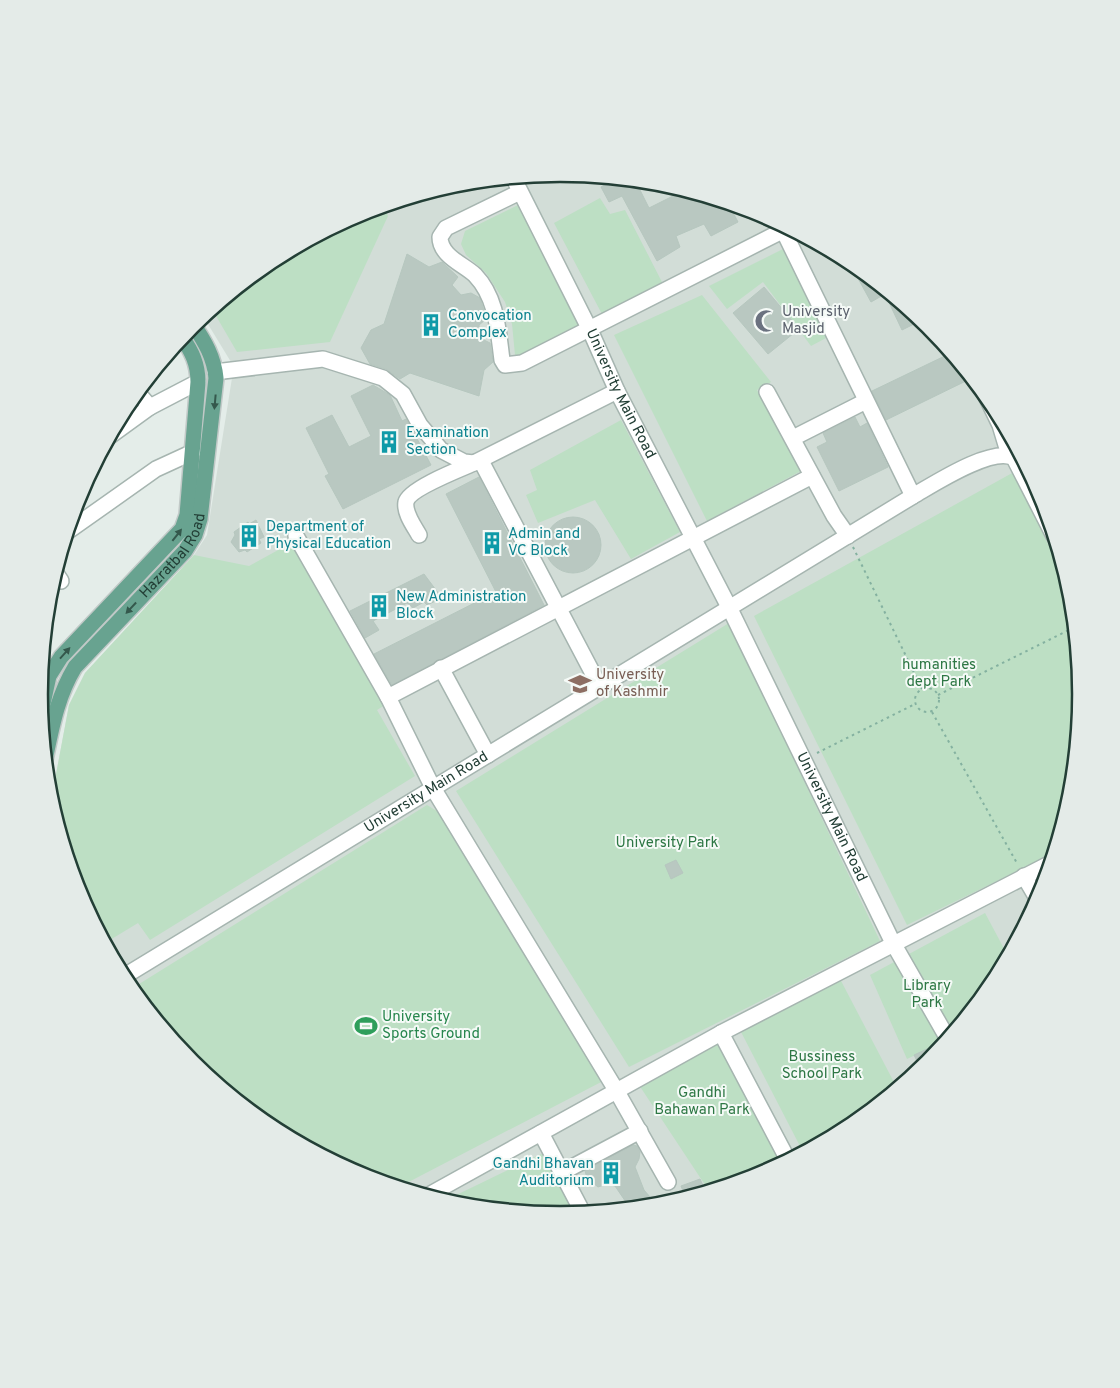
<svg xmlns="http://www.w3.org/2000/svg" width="1120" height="1388" font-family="Overpass,sans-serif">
	<rect width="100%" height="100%" fill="#e4ede9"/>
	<path fill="#d2ddd7" d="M560 173 662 183 760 213 850 261 929 326 994 405 1042 495 1071 593 1081 694 1071 796 1041 894 993 984 928 1063 849 1128 759 1176 661 1205 560 1215 458 1205 360 1175 270 1127 191 1062 126 983 78 893 51 801 69 705 85 673 194 555 207 535 232 378 231 362 203 316 271 260 361 212 459 183Z"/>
	<g fill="#bddfc4">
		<path d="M600 198 610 214 625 210 663 284 603 316 554 223Z"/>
		<path d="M518 205 579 327 518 361 515 355 512 324 505 302 486 273 466 255 461 244 465 231Z"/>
		<path d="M383 206 388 216 330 342 237 352 212 309 271 260 361 212Z"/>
		<path d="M785 248 828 337 811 346 763 282 727 309 709 286Z"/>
		<path d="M702 295 771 382 757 390 803 470 707 521 614 335Z"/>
		<path d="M621 420 680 532 631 559 595 500 538 523 526 495 537 490 530 470Z"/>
		<path d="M1014 472 1071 593 1081 694 1071 796 1054 853 907 925 754 616Z"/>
		<path d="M291 543 385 705 377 710 415 776 150 940 138 923 105 943 78 893 51 801 69 705 85 673 194 555 249 566Z"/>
		<path d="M729 623 880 941 629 1067 456 791Z"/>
		<path d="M427 805 440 813 605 1080 399 1187C322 1164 250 1119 192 1063 169 1041 151 1013 131 989Z"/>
		<path d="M985 913 1008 956 993 984 947 1040 907 1059 870 975Z"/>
		<path d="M839 977 897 1088 849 1128 803 1152 739 1028Z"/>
		<path d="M720 1042 781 1160 729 1185 709 1191 639 1085Z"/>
		<path d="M547 1151 579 1213 560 1215 458 1205 444 1201Z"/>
	</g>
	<g fill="#b9c8c1" stroke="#b6c7bf">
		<path d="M618 178 635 180 649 208 685 190 728 203 738 222 711 236 704 224 676 236 680 247 657 261 622 196 609 202 601 187Z"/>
		<path d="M407 254 429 267 442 262 458 277 452 285 461 295 471 293 480 298 486 317 485 320 479 325 480 338 490 343 493 362 484 370 479 396 410 373 400 379 386 369 370 364 361 348 371 330 384 324Z"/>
		<path d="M848 260 850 261 922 320 902 330 885 294 871 302Z"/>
		<path d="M764 287 799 329 768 354 733 313Z"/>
		<path d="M951 353 972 378 886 420 872 391Z"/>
		<path d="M373 385 390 395 402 421 406 419 414 433 431 465 343 509 325 476 329 474 306 428 332 415 349 447 371 436 351 396Z"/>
		<path d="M855 417 860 427 867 423 888 467 839 491 817 447 827 442 823 433Z"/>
		<path d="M479 477 544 605 392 685 374 654 496 592 446 494Z"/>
		<circle cx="573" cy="545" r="28"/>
		<path d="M256 520 264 537 259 539 261 543 247 552 245 550 239 552 231 542 235 535 234 532 248 522 249 524Z"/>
		<path d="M424 574 442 598 427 605 424 602 413 608 407 603 373 621 379 630 365 638 350 611Z"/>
		<path d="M676 860 683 873 671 879 665 865Z"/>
		<path d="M940 1043 942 1046 921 1069 914 1055Z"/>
		<path d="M633 1145 637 1146 640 1152 639 1159 635 1167 644 1190 650 1197V1206L630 1208 615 1186 607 1184 598 1187 587 1178 585 1171Z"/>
		<path d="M700 1179 706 1192 676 1201 683 1191 681 1186Z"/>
	</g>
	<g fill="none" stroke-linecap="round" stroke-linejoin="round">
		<defs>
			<g id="minor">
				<path id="s1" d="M513 177 590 330 617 391 730 609 893 943 948 1039"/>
				<path d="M520 192 446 228 440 237C440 256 463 264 475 275 497 298 498 330 502 360L505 365 522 363 788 228"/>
				<path d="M783 230 913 496"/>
				<path d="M215 372 323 359 383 378 403 394 420 425 441 450 464 462 474 463 617 391"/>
				<path d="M137 392 150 407"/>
				<path d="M767 392 834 516 848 536"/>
				<path d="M986 396 1000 425 1009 455"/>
				<path d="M110 436 150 407 198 382"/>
				<path d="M793 438 866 401"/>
				<path d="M481 461 600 687"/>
				<path d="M67 532 156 469 193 452"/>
				<path d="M419 535C414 526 404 513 406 502 409 489 460 469 474 463"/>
				<path d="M296 536 388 697 433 788 616 1090 668 1182"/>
				<path d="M55 572 61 581"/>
				<path d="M441 668 488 755"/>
				<path d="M388 697 812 476"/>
				<path d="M1024 876 1038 900"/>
				<path id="s2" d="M123 977 913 496C934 484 992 446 1014 458L1054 536"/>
				<path d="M721 1033 788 1160"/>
				<path d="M541 1133 583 1213"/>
				<path d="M563 1172 640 1131"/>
				<path d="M427 1196 721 1033 1051 863"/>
			</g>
			<g id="major">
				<path d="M41 713 49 676 61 657 182 529 187 515 198 382C198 364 192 352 182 337"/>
				<path id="s3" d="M45 760C52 727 57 697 75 667L185 551 195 535 200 519 216 378C214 357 205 342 193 324"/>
			</g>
		</defs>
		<use href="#minor" stroke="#a6b5b0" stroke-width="18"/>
		<use href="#major" stroke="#c1c9c7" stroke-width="18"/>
		<g stroke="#84b1a0" stroke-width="2" stroke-dasharray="2.5 4" stroke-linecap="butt">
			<path d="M853 547 922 689"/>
			<circle cx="927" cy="700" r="12"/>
			<path d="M938 695 1075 627"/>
			<path d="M932 712 1018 865"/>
			<path d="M817 753 915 704"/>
		</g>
		<use href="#minor" stroke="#fff" stroke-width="15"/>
		<use href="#major" stroke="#68a390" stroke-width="15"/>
	</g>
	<defs><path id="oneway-solid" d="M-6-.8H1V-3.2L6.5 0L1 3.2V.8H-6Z" transform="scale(1.25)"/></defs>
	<g fill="#34584c">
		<use href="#oneway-solid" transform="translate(215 402) rotate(95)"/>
		<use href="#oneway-solid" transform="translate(177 535) rotate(-52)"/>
		<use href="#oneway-solid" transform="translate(131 608) rotate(133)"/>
		<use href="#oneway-solid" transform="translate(65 653) rotate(-48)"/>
	</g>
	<defs>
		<symbol id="mosque-bare" viewBox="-9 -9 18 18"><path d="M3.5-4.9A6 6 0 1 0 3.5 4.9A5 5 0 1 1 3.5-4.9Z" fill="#6b7280" stroke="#f5faf7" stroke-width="2.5" paint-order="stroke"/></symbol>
		<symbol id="building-bare" viewBox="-9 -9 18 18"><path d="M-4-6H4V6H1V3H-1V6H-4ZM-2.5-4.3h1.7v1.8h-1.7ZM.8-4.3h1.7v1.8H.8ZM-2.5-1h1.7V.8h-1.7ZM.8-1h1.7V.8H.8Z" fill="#0f9aa8" stroke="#f5faf7" stroke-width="2.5" paint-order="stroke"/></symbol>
		<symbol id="university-bare" viewBox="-9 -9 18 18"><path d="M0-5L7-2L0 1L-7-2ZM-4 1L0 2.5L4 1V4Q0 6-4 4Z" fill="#8d6e63" stroke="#f5faf7" stroke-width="2.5" paint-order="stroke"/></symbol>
		<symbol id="stadium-bare" viewBox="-9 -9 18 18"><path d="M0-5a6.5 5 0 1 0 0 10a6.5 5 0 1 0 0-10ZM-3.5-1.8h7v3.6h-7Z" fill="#2e9e5b" stroke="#f5faf7" stroke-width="2.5" paint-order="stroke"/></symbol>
	</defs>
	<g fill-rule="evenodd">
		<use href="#mosque-bare" x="750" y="305" width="32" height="32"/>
		<use href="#building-bare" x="415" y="309" width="32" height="32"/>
		<use href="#building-bare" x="373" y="426" width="32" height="32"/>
		<use href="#building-bare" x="233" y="520" width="32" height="32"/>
		<use href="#building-bare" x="476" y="527" width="32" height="32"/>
		<use href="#building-bare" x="363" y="590" width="32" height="32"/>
		<use href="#university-bare" x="564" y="668" width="32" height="32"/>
		<use href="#stadium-bare" x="350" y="1010" width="32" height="32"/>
		<use href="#building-bare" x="595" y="1157" width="32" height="32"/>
	</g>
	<g text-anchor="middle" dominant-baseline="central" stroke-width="4" stroke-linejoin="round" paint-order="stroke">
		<g font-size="15" fill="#5b616d" stroke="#f5faf7" text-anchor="start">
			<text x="782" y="312">University<tspan x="782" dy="17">Masjid</tspan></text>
		</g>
		<g font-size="15" fill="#0d838f" stroke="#f5faf7" text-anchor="start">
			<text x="448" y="316">Convocation<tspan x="448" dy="17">Complex</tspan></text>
			<text x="406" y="433">Examination<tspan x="406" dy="17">Section</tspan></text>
			<text x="266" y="527">Department of<tspan x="266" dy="17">Physical Education</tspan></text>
			<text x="508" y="534">Admin and<tspan x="508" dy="17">VC Block</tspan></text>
			<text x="396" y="597">New Administration<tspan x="396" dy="17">Block</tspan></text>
			<text x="594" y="1164" text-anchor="end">Gandhi Bhavan<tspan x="594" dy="17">Auditorium</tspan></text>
		</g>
		<g font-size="15" fill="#233f36" stroke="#f5faf7">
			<text stroke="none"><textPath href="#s1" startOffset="242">University Main Road</textPath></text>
			<text stroke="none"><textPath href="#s3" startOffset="248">Hazratbal Road</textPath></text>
			<text stroke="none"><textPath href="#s2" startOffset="355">University Main Road</textPath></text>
			<text stroke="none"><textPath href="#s1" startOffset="715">University Main Road</textPath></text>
		</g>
		<g font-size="15" fill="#2d7744" stroke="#f5faf7">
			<text x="939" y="665">humanities<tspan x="939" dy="17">dept Park</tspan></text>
			<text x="667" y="843">University Park</text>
			<text x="927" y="986">Library<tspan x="927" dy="17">Park</tspan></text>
			<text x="822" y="1057">Bussiness<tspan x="822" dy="17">School Park</tspan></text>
			<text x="702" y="1093">Gandhi<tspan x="702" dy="17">Bahawan Park</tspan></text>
		</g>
		<g font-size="15" fill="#785e54" stroke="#f5faf7" text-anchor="start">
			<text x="596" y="675">University<tspan x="596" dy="17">of Kashmir</tspan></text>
		</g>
		<g font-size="15" fill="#27864d" stroke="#f5faf7" text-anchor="start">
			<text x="382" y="1017">University<tspan x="382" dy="17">Sports Ground</tspan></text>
		</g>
	</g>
	<path d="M0 0H1120V1388H0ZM48 694a512 512 0 1 1 1024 0a512 512 0 1 1-1024 0Z" fill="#e4ebe8" fill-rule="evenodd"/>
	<path fill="none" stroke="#233f36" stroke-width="2.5" d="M48 694a512 512 0 1 1 1024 0a512 512 0 1 1-1024 0Z"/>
</svg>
